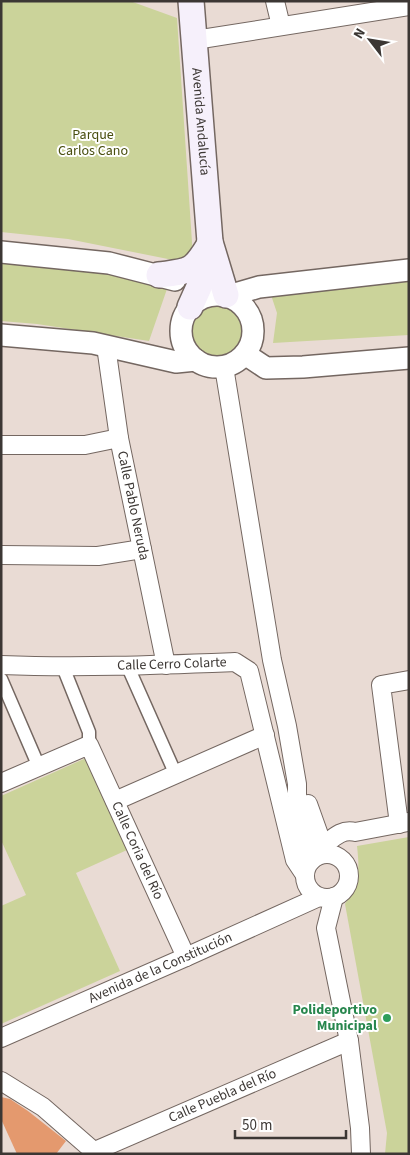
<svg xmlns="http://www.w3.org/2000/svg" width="410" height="1155" font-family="'Source Sans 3',sans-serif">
	<rect width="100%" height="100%" fill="#e9dbd4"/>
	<g fill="#cbd39a">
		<path d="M1 1H130L177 18 193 257 178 261 68 239 1 232Z"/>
		<path d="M1 260 109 271 167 289 149 341 37 324 1 321Z"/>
		<path d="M409 279V335L273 343 277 313 271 295Z"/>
		<circle cx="217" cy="331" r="28"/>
		<path d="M86 758 127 850 76 873 120 971 1 1024V906L26 895 1 840V796Z"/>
		<path d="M409 837V1154H385L387 1133 345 904C359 881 360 872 357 846Z"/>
	</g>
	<path fill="#e4996e" d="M1 1097 10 1099 28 1111 66 1141 56 1154H17L1 1119Z"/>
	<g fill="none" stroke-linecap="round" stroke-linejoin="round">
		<defs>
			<g id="pedestrian">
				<path d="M63 667 89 732V745"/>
				<path d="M128 667 176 775"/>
				<path d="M1 679 39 767"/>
			</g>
			<g id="minor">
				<path d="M275 1 281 26"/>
				<path d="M195 40 409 6"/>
				<path id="s1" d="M106 346 119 438 166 665"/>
				<path d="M224 367 272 660 287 726 297 784V795L311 861"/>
				<path d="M1 445H85L119 438"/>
				<path d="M1 555 98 556 142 549"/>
				<path id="s2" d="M1 665C80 668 156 665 235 662L249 671 295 860 305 875"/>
				<path id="s3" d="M1 783 89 745 186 957"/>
				<path d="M115 801 265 735"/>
				<path d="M308 804 323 846 324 854"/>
				<path d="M399 824 381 685 409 680"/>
				<path d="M323 846C332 839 342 828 355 832L408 822"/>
				<circle cx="327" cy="876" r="22"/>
				<path d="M334 897 326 928 349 1041 360 1128 361 1154"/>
				<path id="s4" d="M1 1038 186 957 319 897"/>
				<path d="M1 1081 43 1107 97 1154"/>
				<path id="s5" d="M95 1151 349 1041"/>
			</g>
			<g id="tertiary">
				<path d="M1 252 109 263 175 280"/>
				<circle cx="217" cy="331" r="36"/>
				<path d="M228 296 259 287 409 270"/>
				<path d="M1 335 93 343 176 362 196 360"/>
				<path d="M245 354 266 368 303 367 409 358"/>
			</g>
			<g id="secondary">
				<path id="s6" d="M191 1 210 242 226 295"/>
				<path d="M159 275C189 271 192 273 208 247"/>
				<path d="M190 307 199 287 210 242"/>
			</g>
		</defs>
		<use href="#pedestrian" stroke="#746761" stroke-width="15"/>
		<use href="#minor" stroke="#746761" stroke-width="20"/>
		<use href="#tertiary" stroke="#746761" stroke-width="24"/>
		<use href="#secondary" stroke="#746761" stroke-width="28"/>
		<use href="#pedestrian" stroke="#fff" stroke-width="12"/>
		<use href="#minor" stroke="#fff" stroke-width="18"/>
		<use href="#tertiary" stroke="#fff" stroke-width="21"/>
		<use href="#secondary" stroke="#f6f0fb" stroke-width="25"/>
	</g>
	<circle fill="#2e9e5b" stroke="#fff" stroke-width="2" cx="387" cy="1018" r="5"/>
	<g text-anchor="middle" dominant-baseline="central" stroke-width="4" stroke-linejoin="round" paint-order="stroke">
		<g font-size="14" fill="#3c3734" stroke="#fff">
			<text stroke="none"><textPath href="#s6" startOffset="121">Avenida Andalucía</textPath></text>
			<text stroke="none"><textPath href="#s1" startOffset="162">Calle Pablo Neruda</textPath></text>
			<text stroke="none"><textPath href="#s2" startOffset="171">Calle Cerro Colarte</textPath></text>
			<text stroke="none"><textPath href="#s3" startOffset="212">Calle Coria del Río</textPath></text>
			<text stroke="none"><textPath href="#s4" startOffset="174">Avenida de la Constitución</textPath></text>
			<text stroke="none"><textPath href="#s5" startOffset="139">Calle Puebla del Río</textPath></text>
		</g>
		<g font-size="14" fill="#494e0f" stroke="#fff">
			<text x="93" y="135">Parque<tspan x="93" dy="16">Carlos Cano</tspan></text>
		</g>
		<g font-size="14" font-weight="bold" fill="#27864d" stroke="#fff" text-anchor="end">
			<text x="377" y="1010">Polideportivo<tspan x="377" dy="16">Municipal</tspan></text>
		</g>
	</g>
	<rect width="410" height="1155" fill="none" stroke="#3c3734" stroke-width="5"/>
	<g transform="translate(370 40) rotate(301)" stroke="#ffffff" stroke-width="4" paint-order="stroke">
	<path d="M0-4L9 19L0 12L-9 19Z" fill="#3c3734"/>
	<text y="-8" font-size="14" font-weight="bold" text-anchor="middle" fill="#3c3734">N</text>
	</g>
	<path d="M235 1130v8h111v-8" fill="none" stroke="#3c3734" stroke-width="2.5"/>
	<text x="242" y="1130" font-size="15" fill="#3c3734" stroke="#ffffff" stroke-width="4" paint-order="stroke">50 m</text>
</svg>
